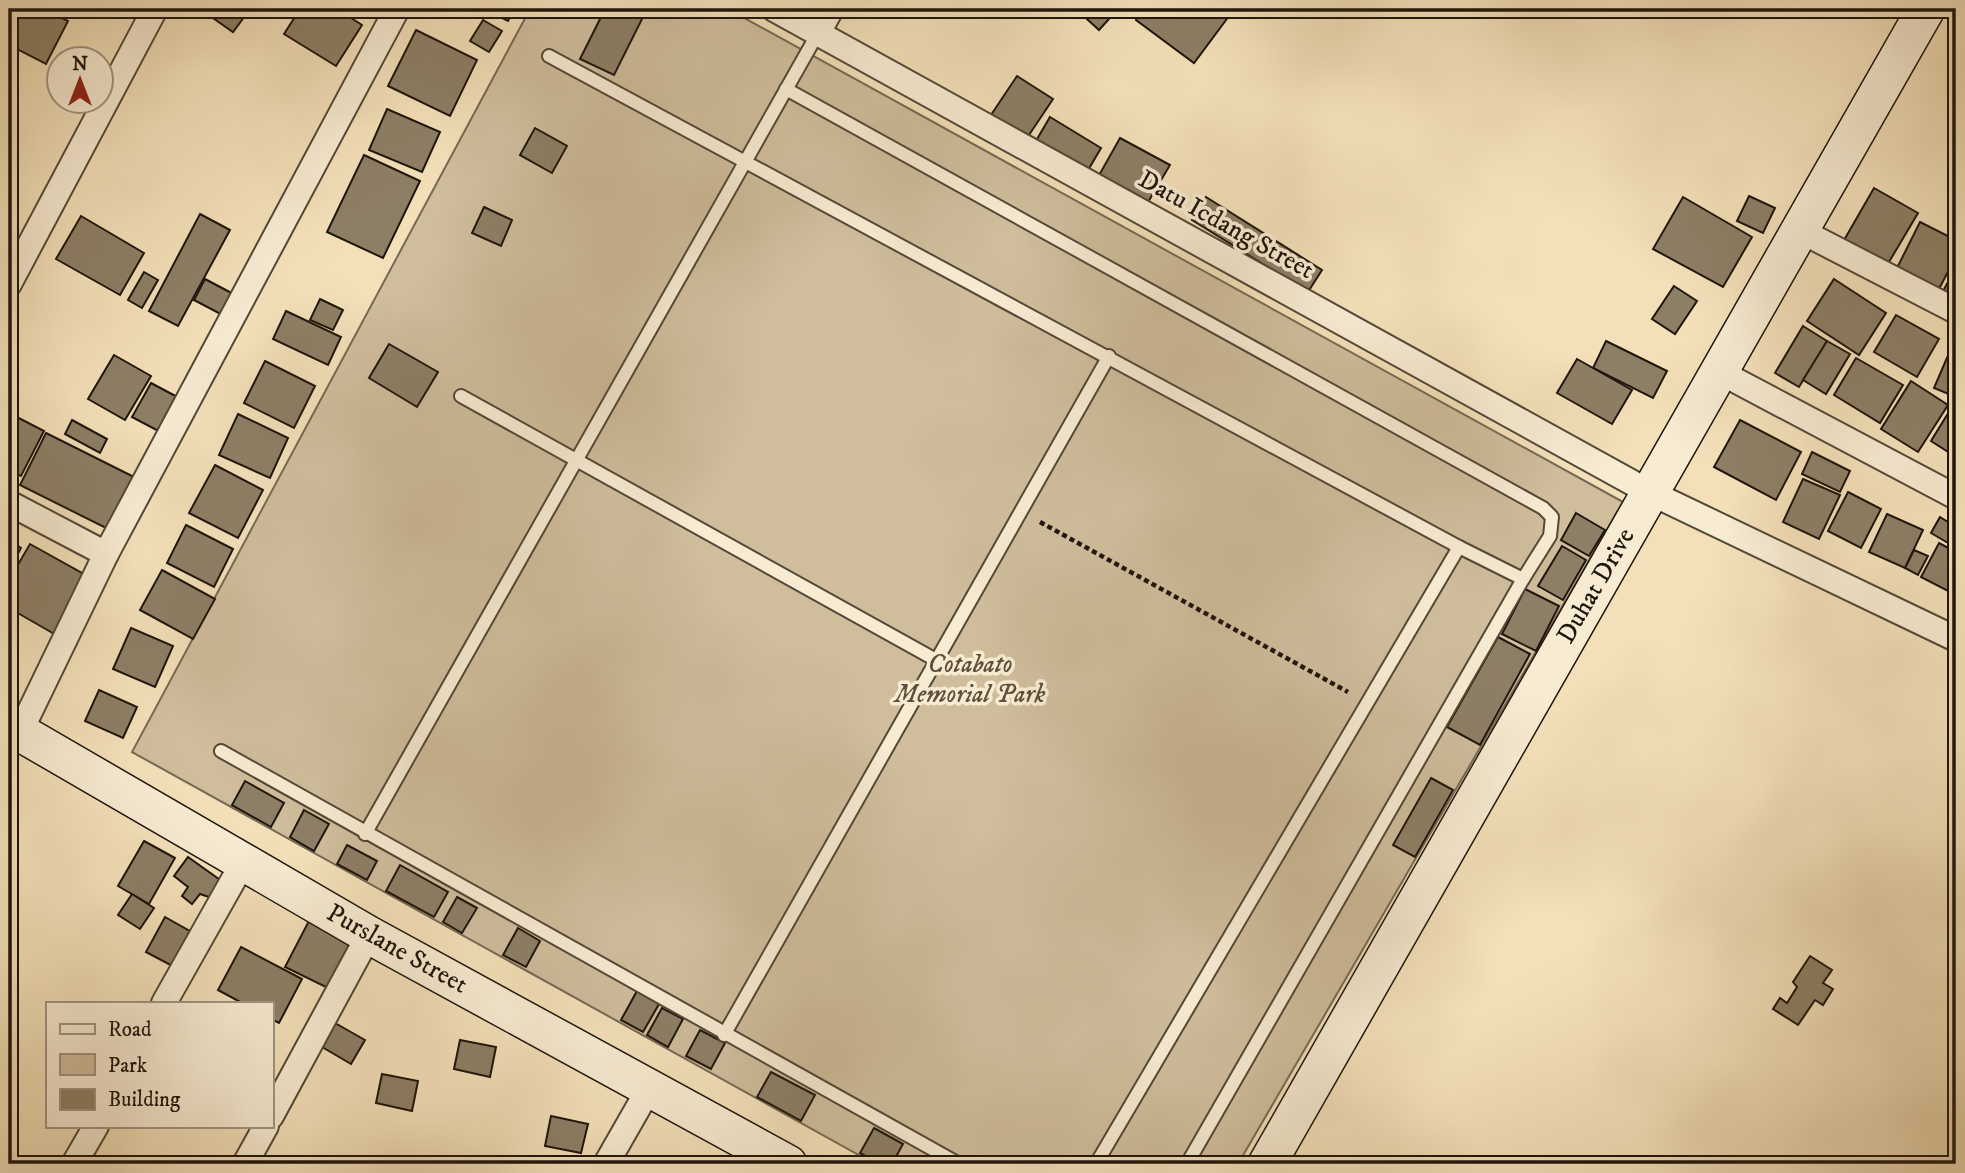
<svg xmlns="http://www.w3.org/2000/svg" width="1965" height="1173" font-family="'IM FELL DW Pica',serif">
	<rect width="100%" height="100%" fill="#f3e0b9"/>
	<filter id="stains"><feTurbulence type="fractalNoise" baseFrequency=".00286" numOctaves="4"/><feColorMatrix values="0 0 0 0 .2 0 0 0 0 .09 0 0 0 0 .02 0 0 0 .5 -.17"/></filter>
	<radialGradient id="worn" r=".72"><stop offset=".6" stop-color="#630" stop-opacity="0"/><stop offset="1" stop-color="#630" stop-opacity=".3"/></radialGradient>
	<path fill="#cfbd9c" stroke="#766954" stroke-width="2" d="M530 9H728L1623 502 1238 1164H875L132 752Z"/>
	<g fill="#8d7f66" stroke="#1e150c" stroke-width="2">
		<path d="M9 9H44L68 21 46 64 9 45Z"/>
		<path d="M200 9H250L233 32Z"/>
		<path d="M300 9H337L362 25 336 66 284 34Z"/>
		<path d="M484 9H514L508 21Z"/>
		<path d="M605 9H647L614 75 580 59Z"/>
		<path d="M1076 9H1118L1099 30Z"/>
		<path d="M1144 9H1228L1232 12 1194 63 1136 20Z"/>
		<path d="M483 20 502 31 489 52 470 41Z"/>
		<path d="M416 30 477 60 450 116 388 86Z"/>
		<path d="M1017 76 1053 99 1027 138 991 115Z"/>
		<path d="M387 109 440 132 422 172 369 150Z"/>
		<path d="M1050 117 1101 148 1084 177 1033 146Z"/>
		<path d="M535 128 567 146 552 173 520 155Z"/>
		<path d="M1120 138 1170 165 1147 204 1098 177Z"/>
		<path d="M364 155 420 181 383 258 327 232Z"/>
		<path d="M1874 188 1918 213 1886 267 1843 242Z"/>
		<path d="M1749 196 1775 208 1763 233 1737 221Z"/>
		<path d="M1206 197 1322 270 1308 292 1192 220Z"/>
		<path d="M1683 197 1752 237 1723 287 1653 249Z"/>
		<path d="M484 207 512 220 501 246 472 233Z"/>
		<path d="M200 214 230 230 178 326 149 311Z"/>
		<path d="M81 216 144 253 120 295 56 259Z"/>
		<path d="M1920 222 1956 240V256L1936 295 1894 274Z"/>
		<path d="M1956 267V301L1942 293Z"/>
		<path d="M144 272 158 280 142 308 128 300Z"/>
		<path d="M205 279 241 298 230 319 194 300Z"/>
		<path d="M1834 279 1886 313 1859 355 1807 321Z"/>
		<path d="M1674 286 1697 301 1675 334 1652 319Z"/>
		<path d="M320 299 343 310 333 330 310 320Z"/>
		<path d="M286 311 341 337 328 365 273 339Z"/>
		<path d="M1896 315 1939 339 1917 377 1874 352Z"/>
		<path d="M1803 326 1827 341 1799 387 1775 373Z"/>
		<path d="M1606 341 1667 371 1653 398 1593 368Z"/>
		<path d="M1827 341 1850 354 1826 394 1803 380Z"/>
		<path d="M389 344 438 372 417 407 369 378Z"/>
		<path d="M1952 346 1956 348V397L1934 388Z"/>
		<path d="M114 355 151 376 125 420 88 399Z"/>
		<path d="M1856 358 1903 385 1880 423 1834 395Z"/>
		<path d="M1577 359 1632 390 1612 424 1557 393Z"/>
		<path d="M265 361 315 386 294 428 244 403Z"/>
		<path d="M1911 381 1948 405 1918 452 1881 429Z"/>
		<path d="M151 383 183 400 164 434 132 417Z"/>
		<path d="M1952 407 1956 410V457L1931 441Z"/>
		<path d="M9 413 44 431 21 476 9 470Z"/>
		<path d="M238 414 288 438 270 478 219 455Z"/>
		<path d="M72 420 107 439 100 453 65 434Z"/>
		<path d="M1740 420 1801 452 1776 500 1714 467Z"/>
		<path d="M46 433 138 479 112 531 20 485Z"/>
		<path d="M1812 452 1850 471 1840 492 1802 474Z"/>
		<path d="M215 465 263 490 238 538 189 513Z"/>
		<path d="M1803 479 1840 495 1819 539 1783 522Z"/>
		<path d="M1848 492 1881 509 1861 548 1828 531Z"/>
		<path d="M1576 513 1605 530 1589 556 1561 540Z"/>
		<path d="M1887 514 1923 530 1905 568 1869 552Z"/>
		<path d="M1940 517 1956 527 1953 546 1931 533Z"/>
		<path d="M186 525 233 549 214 587 167 563Z"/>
		<path d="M9 541 21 548 9 571Z"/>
		<path d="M1939 543 1956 552V577L1948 591 1921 577Z"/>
		<path d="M30 544 89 577 56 635 9 608V580Z"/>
		<path d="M1562 546 1586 560 1563 600 1538 586Z"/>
		<path d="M1914 550 1928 556 1918 575 1905 568Z"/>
		<path d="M162 570 215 599 193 639 140 610Z"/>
		<path d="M1525 589 1559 606 1536 651 1502 634Z"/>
		<path d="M131 628 173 646 155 687 113 669Z"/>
		<path d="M1498 637 1530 654 1480 745 1447 727Z"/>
		<path d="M99 690 137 707 123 738 85 721Z"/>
		<path d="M1431 778 1453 790 1415 857 1393 845Z"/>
		<path d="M245 781 284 803 271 827 232 805Z"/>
		<path d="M304 810 329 824 314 851 290 837Z"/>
		<path d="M144 841 175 858 149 904 118 886Z"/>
		<path d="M347 845 377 861 367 880 337 864Z"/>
		<path d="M188 857 223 882 212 898 200 894 192 904 182 896 188 887 174 876Z"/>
		<path d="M400 865 448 892 434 917 386 891Z"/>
		<path d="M132 894 154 908 140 929 118 915Z"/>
		<path d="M457 897 477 908 462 933 443 922Z"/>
		<path d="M165 917 195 934 176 968 146 952Z"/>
		<path d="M311 917 358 941 332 990 285 967Z"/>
		<path d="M518 928 540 941 526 967 503 955Z"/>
		<path d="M241 947 302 979 279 1023 271 1019V1003H242L218 990Z"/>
		<path d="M1810 956 1832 970 1823 983 1833 989 1823 1005 1815 1000 1798 1025 1773 1009 1780 998 1787 1003 1797 987 1793 982Z"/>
		<path d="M637 991 659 1004 643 1032 621 1020Z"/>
		<path d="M662 1008 683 1019 668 1047 647 1035Z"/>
		<path d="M335 1023 365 1040 351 1064 322 1047Z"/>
		<path d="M700 1030 725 1043 711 1069 686 1056Z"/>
		<path d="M460 1040 496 1047 490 1077 454 1069Z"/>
		<path d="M771 1072 815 1095 801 1121 757 1097Z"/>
		<path d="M382 1074 418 1081 412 1111 376 1103Z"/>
		<path d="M551 1116 588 1124 581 1153 545 1146Z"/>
		<path d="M874 1128 903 1144 892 1164H880L860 1153Z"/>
	</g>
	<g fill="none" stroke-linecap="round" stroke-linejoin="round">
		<defs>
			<g id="lane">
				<path d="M549 56 1459 547 1523 579 1187 1164"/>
				<path d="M786 89 1543 508 1552 517 1550 536 1523 579"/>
				<path d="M461 396 936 660"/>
				<path d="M221 751 959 1164"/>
				<path d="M365 834 818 33"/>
				<path d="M724 1035 1109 356"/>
				<path d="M1096 1164 1459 547"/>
			</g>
			<g id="street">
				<path d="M774 9 1649 492 1956 639"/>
				<path d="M818 33 831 9"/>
				<path d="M1799 230 1956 311"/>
				<path d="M9 284 155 9"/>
				<path d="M1718 371 1956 497"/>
				<path d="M9 503 106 554"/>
				<path d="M20 732 106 554 397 9"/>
				<path d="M164 1003 244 861"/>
				<path d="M271 1116 369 935"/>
				<path d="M74 1164 96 1126"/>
				<path d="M245 1164 266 1126"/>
				<path d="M606 1164 650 1087"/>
			</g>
			<g id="secondary">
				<path d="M9 726 369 935 788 1164"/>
				<path d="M1267 1164 1926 9"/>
			</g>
		</defs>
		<use href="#lane" stroke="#534837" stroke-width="16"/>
		<use href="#street" stroke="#534837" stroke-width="28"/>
		<use href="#secondary" stroke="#1e150c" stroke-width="40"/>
		<path stroke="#1e150c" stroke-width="4.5" stroke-dasharray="5 3.5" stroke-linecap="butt" d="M1040 522 1348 692"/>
		<use href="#lane" stroke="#f7ebd2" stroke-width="12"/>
		<use href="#street" stroke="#f7ebd2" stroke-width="24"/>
		<use href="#secondary" stroke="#f7ebd2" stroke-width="37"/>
	</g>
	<g text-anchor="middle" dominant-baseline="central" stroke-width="7" stroke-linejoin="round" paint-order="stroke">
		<g font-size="26" fill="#1e150c" stroke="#f7ebd2">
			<text transform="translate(1226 225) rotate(29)">Datu Icdang Street</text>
			<text transform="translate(1596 586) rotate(-60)">Duhat Drive</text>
			<text transform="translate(397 949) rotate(29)">Purslane Street</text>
		</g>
		<g font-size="26" font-style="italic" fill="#5c503e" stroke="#f7ebd2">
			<text x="970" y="664">Cotabato<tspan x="970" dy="30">Memorial Park</tspan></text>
		</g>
	</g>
	<rect width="1965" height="1173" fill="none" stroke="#f3e0b9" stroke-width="35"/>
	<rect x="10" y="10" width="1944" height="1152" fill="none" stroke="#1e150c" stroke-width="3.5"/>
	<rect x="18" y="18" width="1930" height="1138" fill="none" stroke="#1e150c" stroke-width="2"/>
	<rect x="46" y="1002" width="228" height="126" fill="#f7ebd2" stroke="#a09583" stroke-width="2"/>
	<rect x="60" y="1024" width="35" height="10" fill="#f7ebd2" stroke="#a09583" stroke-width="2"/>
	<text x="108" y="1036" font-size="21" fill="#1e150c">Road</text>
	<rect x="60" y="1054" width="35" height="21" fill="#cfbd9c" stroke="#a09583" stroke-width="2"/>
	<text x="108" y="1072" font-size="21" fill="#1e150c">Park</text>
	<rect x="60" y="1089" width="35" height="21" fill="#8d7f66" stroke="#a09583" stroke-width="2"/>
	<text x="108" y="1106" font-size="21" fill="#1e150c">Building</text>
	<g transform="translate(80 80)"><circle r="33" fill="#f7ebd2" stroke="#a09583" stroke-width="2"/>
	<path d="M0-5L12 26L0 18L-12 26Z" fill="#8f2418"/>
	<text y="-10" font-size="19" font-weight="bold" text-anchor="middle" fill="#1e150c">N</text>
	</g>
	<rect width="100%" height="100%" filter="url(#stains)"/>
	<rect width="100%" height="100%" fill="url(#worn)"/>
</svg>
